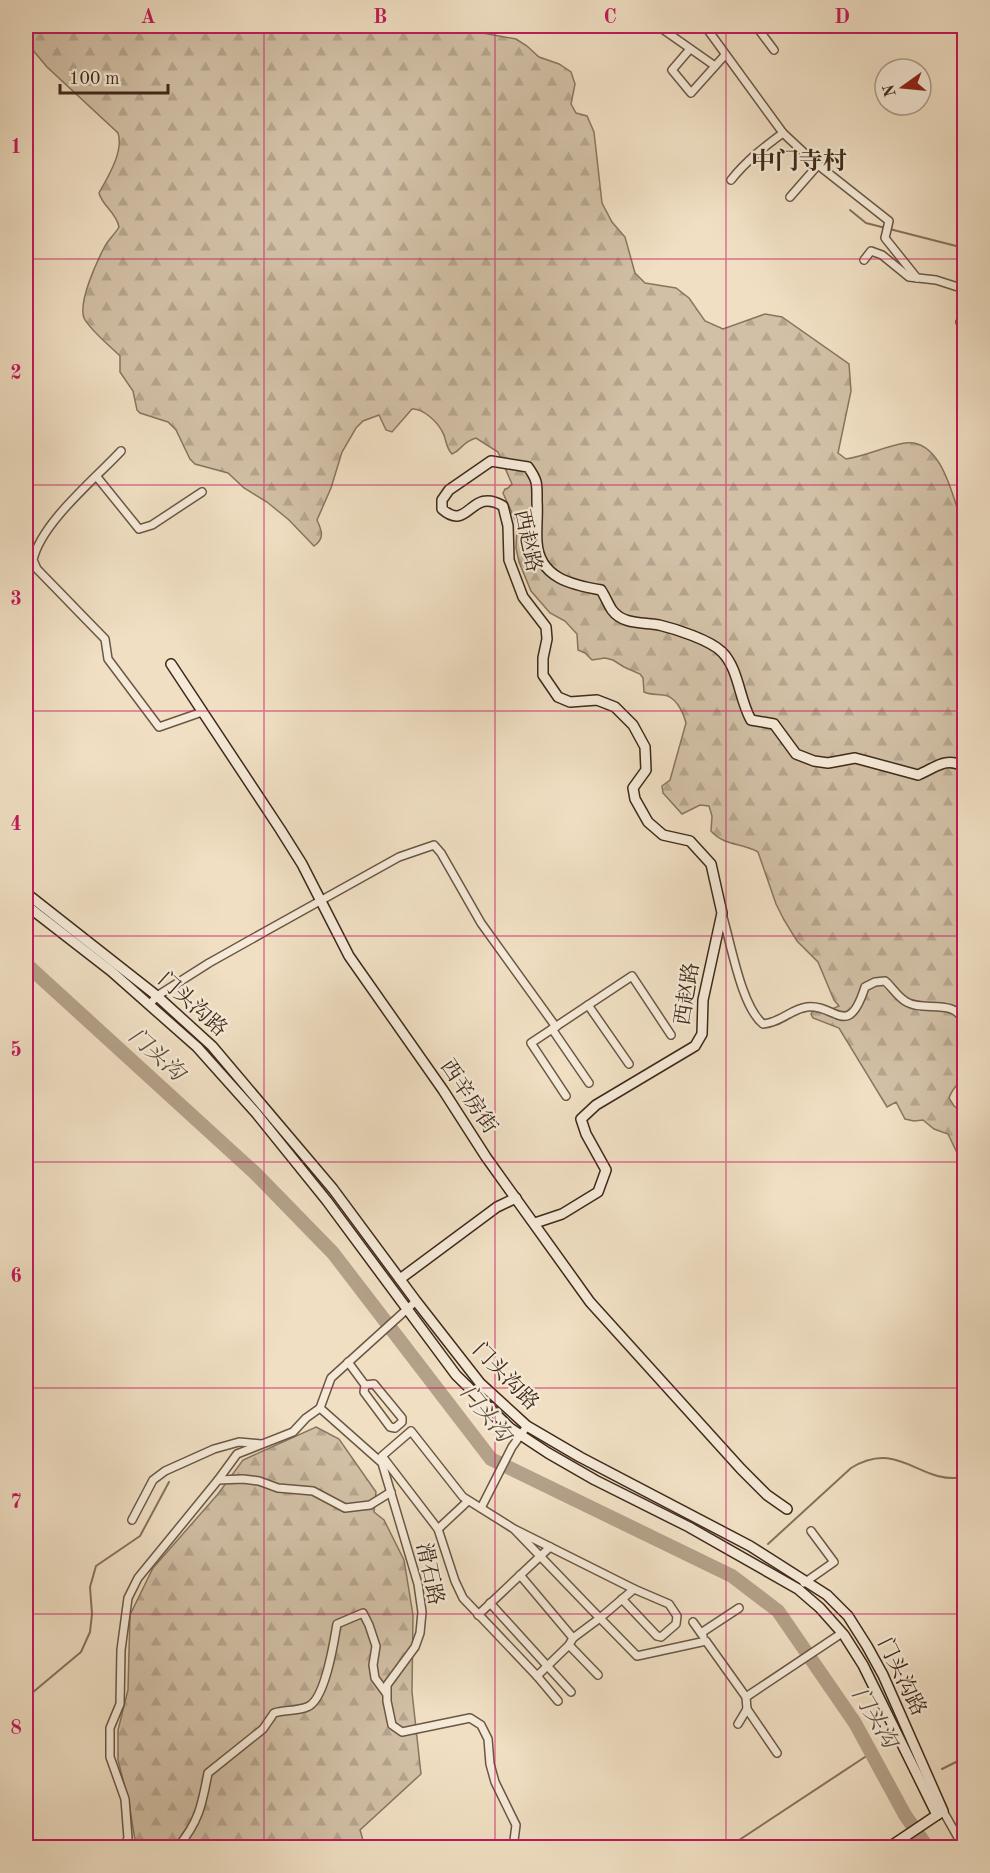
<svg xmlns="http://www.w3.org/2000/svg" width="990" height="1873" font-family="'Old Standard TT','Noto Serif SC',serif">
	<defs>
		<pattern id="forest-firs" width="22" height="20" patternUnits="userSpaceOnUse" patternTransform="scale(1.5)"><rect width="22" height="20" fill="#d2c0a6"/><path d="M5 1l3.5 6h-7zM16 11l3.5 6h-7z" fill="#b5a58e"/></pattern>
	</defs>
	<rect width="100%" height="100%" fill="#f0dfc3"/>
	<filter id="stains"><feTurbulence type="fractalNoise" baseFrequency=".00333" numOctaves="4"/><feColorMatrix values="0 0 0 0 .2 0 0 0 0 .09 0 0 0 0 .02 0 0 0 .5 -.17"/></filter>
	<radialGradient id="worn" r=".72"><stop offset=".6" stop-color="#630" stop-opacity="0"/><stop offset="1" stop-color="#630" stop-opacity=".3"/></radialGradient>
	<g fill="url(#forest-firs)" stroke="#887560" stroke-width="1.5">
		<path d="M26 26H478L483 33 516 39 527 46 539 57 559 64 571 72 575 84 571 104 576 113 587 116 594 132 602 203 612 222 625 237 635 273 645 283 676 288 689 298 705 321 723 329 765 314 782 317 849 364 851 391 838 453 846 459C867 456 885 446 905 443 940 438 952 493 960 517L964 524V1014C956 1023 964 1034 964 1045 965 1053 967 1066 964 1074 960 1083 952 1088 949 1098L954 1106 964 1113V1155L960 1159 948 1134 934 1129 923 1120 914 1121 905 1119 896 1102 887 1107 839 1028 813 1018 811 1014 816 1005H823L830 1010 839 1006 834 1000 818 962 797 941 784 920 776 904 758 852C743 843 724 846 711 831L712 816 709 806 700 805 682 814 663 793 662 786 670 780 686 723C683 712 676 696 663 695 656 694 651 695 644 692L643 678 640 674 624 667 613 660 605 658 592 660 585 653 578 650 577 634 565 621 550 613 531 591 519 562 516 548 517 524 503 493 505 489 508 488 512 484 498 452 476 438C462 442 462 450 452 454 445 447 447 439 442 431 437 422 423 408 412 409L392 432 386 430 379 415 363 421 356 428 342 452 331 488 317 520C322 531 325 538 314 546L289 520 267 502 244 488 228 473 195 464 190 459 176 430 168 422 140 413 137 410 133 391 120 372V356C110 346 90 330 84 318 78 302 97 261 105 246 109 239 115 234 119 227 116 212 103 207 99 193 108 177 124 151 118 133L47 67 26 42Z"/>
		<path d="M316 1427 339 1439 376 1492 374 1512 384 1520 404 1560 413 1615 412 1692 421 1774 360 1830 365 1847H133L135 1840 129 1803 118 1760V1730L128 1690 130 1615 153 1568 218 1494 243 1460Z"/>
	</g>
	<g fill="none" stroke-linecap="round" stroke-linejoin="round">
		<g stroke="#85715c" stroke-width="2">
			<path d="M850 210 866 223 964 248"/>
			<path d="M768 1544 851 1468C900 1438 920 1486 964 1477"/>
			<path d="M26 1698 81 1652 90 1632 92 1614 90 1587 96 1566 140 1536 169 1482"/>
			<path d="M942 1769 964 1758"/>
			<path d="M727 1848 871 1753"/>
		</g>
		<path stroke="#b4a189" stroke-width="14" d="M26 964 255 1173 333 1253 491 1459 732 1576 778 1611 855 1723 905 1815 928 1848"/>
		<defs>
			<g id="street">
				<path d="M658 26 715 66"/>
				<path d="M705 26 783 133 813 161 889 221 885 238 917 278"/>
				<path d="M756 26 774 50"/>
				<path d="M690 49 672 70 691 93 725 55"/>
				<path d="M731 180C746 161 764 147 783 133"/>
				<path d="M790 197 818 165"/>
				<path d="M864 260 871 251 882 255 909 277 936 280 964 289"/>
				<path d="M960 322H964"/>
				<path d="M121 451C95 479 41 523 33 560L37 569 105 639 108 659 159 727 202 712"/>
				<path d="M97 477 139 529 152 525 202 492"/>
				<path d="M722 914C731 943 741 1006 763 1024 780 1023 791 1009 807 1007 836 1004 848 1040 865 987L875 982 885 981C892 987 897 996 905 1001 922 1013 955 997 964 1022"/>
				<path d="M150 1004 157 996 209 963 266 931 399 857 434 845 441 853 481 923 556 1027"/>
				<path d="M588 1005 629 1064"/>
				<path d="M552 1029 589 1083"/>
				<path d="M964 1087V1076"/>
				<path d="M566 1096 531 1043 632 976 671 1035"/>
				<path d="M416 1301 331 1378 320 1408 382 1463 418 1584 422 1612 420 1633 415 1647 387 1685V1701L392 1725 402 1732 470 1718 481 1725 488 1739 490 1764 495 1782 516 1825 513 1848"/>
				<path d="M348 1362 365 1385 364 1392 390 1427 395 1428 402 1422V1418L374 1384 365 1385"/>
				<path d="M218 1480 237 1454 293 1432 306 1418 320 1408"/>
				<path d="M481 1508 512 1447 527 1426"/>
				<path d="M132 1520 153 1480 165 1471 214 1449 239 1442 261 1444"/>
				<path d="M438 1529 468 1501"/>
				<path d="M514 1529 634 1589 600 1618 573 1638 569 1645 537 1676 463 1598 455 1581 438 1529 382 1456 411 1431 463 1497 514 1529 591 1609 637 1656 706 1641 746 1697 842 1633"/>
				<path d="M520 1575 573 1638"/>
				<path d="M804 1583 834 1562 811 1531"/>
				<path d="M622 1599 657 1636 661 1637 676 1624 677 1616 669 1604 634 1589"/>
				<path d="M490 1603 571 1692"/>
				<path d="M478 1615 550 1547"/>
				<path d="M693 1622 703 1636"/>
				<path d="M701 1633 739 1608"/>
				<path d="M569 1645 598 1675"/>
				<path d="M537 1676 558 1701"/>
				<path d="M747 1709 777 1753"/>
				<path d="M738 1724 747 1709 746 1697"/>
				<path d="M943 1811 964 1848"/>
				<path d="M124 1848 128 1838 125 1799 110 1757V1728L120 1704 121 1650 128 1598 138 1578 218 1480 243 1479 259 1481 278 1488 313 1491 345 1508 370 1505 391 1492"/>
				<path d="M177 1848C199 1822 202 1805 208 1773L263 1729 274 1713C284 1710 297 1711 307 1707 325 1701 334 1642 337 1624L363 1613 369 1625 376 1646 373 1665 375 1678 386 1693"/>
			</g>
			<g id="secondary">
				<path d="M171 664 280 829 302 864 349 956 443 1090 486 1157 590 1302 741 1469 767 1495 787 1509"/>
				<path d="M26 893 157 996 212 1046 333 1189 416 1301 480 1383 527 1426 580 1457 750 1546 827 1595 848 1616 867 1646 883 1675 943 1811 888 1848"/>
				<path d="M26 905 111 971 197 1047 256 1113 327 1201 456 1375 510 1428 548 1453 595 1480 689 1527 798 1589 820 1608 844 1635 863 1665 937 1815"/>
				<path d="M535 1223 562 1214 598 1192 606 1170 586 1134 581 1119 596 1105 695 1046 702 1034 703 1000 722 913 711 864 690 841 663 835 648 822 635 799 633 788 646 770 645 747 633 725 615 707 597 700 570 702 558 697 543 675V658L547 639 546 627 523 597 509 560 508 526 503 506C470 486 469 533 442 509V500L449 490 491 461 528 467C538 481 537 484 537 501 538 515 536 529 537 542 539 578 572 585 601 590 605 596 608 604 612 610 623 625 643 622 659 625 676 629 710 640 722 652 739 669 739 699 751 720L774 724 796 754 814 761 828 763 855 758 918 775C935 768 946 756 964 767"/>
				<path d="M400 1279 497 1207 516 1198"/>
			</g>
		</defs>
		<use href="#street" stroke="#6b5744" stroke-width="10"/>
		<use href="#secondary" stroke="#3f2a19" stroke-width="12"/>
		<use href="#street" stroke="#f5ead8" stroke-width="7"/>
		<use href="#secondary" stroke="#f5ead8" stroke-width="9"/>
	</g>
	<path fill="none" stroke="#c2185b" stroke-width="1.5" stroke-opacity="0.55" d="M264 26V1848M495 26V1848M726 26V1848M26 259H964M26 485H964M26 711H964M26 936H964M26 1162H964M26 1388H964M26 1614H964"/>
	<g text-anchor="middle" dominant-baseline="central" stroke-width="4.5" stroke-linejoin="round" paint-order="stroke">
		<g font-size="21" fill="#3f2a19" stroke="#f5ead8">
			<text transform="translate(527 541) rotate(78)">西赵路</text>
			<text transform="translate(688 994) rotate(-81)">西赵路</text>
			<text transform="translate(192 1005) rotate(42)">门头沟路</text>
			<text transform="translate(468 1097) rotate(56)">西辛房街</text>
			<text transform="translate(505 1377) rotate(46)">门头沟路</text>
			<text transform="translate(429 1574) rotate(78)">滑石路</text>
			<text transform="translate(901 1677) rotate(64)">门头沟路</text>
		</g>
		<g font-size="22" font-style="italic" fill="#624e3b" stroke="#f5ead8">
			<text transform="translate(156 1055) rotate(42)">门头沟</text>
			<text transform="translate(485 1414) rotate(51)">门头沟</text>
			<text transform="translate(874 1718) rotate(59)">门头沟</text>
		</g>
		<g font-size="24" font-weight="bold" fill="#3f2a19" stroke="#f5ead8">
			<text x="799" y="163">中门寺村</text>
		</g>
	</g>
	<rect width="990" height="1873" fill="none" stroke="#f0dfc3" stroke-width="66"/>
	<g transform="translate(903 87) rotate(255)"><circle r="28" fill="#f5ead8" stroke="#ac9d8c" stroke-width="1.5"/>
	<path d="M0-4.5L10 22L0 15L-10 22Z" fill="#8f2418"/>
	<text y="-9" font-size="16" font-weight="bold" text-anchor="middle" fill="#3f2a19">N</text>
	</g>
	<path d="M60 84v9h108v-9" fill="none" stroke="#3f2a19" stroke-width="3"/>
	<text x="69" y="84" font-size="18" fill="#3f2a19" stroke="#f5ead8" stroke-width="4.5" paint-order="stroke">100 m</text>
	<rect x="33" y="33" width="924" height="1807" fill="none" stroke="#c2185b" stroke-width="2"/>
	<g font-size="20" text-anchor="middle" font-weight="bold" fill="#c2185b">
		<text x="148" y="23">A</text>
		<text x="380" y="23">B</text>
		<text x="610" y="23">C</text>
		<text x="842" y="23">D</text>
		<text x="16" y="153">1</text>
		<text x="16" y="379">2</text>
		<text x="16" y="605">3</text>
		<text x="16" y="830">4</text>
		<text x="16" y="1056">5</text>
		<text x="16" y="1282">6</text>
		<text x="16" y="1508">7</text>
		<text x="16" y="1734">8</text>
	</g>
	<rect width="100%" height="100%" filter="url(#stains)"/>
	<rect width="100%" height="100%" fill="url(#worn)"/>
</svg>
